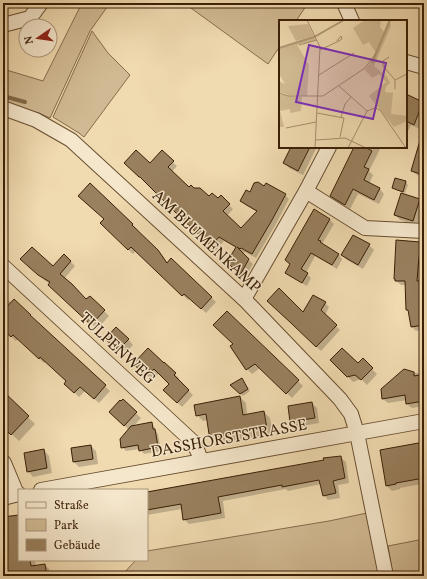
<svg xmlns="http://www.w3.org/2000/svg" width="427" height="579" font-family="Vollkorn,serif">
	<rect width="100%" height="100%" fill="#f0dab0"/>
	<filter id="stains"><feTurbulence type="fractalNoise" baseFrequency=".005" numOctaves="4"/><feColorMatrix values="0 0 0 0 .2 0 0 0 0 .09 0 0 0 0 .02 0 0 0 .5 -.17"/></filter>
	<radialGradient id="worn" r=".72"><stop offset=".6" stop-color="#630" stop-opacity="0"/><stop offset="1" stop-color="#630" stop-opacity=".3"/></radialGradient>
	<g fill="#d1ba93" stroke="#866c4c">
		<path d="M82 3H110L90 31 50 118 39 113 26 110 3 103V69L43 81Z"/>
		<path d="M184 3H308L296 21H280V46L268 64Z"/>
		<path d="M92 31 108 53 130 75 84 137 79 133 53 117Z"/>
		<path d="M367 513 380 576H121L136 560H147V551L329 521Z"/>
		<path d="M424 539V576H393L388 546Z"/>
	</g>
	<g fill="#0003">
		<path d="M406 95 423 104 424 103V117L420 129 411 125 406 135Z"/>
		<path d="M293 147H317L303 175 289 168 285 163Z"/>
		<path d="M355 147H381L369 171 373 175 369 184 379 188 384 194 379 204 358 194 350 209 336 201 331 196Z"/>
		<path d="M424 147V177L417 175 412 171Z"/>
		<path d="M162 152 177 166 172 172 189 188 209 198 218 200 229 205 233 209 227 216 241 229 257 212 245 205 241 201 250 193 265 187 285 195 289 199 276 224 256 258 245 252 244 253 238 250 253 264 245 278 228 262 237 248 224 241 216 250 185 221 144 180V181L125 163 150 164Z"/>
		<path d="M396 180 406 182 408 185 405 193 396 190 393 188Z"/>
		<path d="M90 185 138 230 137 231 163 256 168 264 171 259 216 302 206 313 190 298 188 300 136 251 133 254 106 228 105 219Z"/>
		<path d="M419 199 424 204V206L418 226 400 220 395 215Z"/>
		<path d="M329 219 334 224 322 244 338 254 342 259 337 269 315 256 306 273 311 278 307 286 291 277 286 273 291 265 286 260Z"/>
		<path d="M424 244V264H423L421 282H424V331L423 330 416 331 412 327 409 311 407 309 406 285H401L396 281Z"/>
		<path d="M369 245 374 250 363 269 347 260 342 255Z"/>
		<path d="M64 255 75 266 64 279 86 300 90 297 109 316 97 329 54 289 50 284 44 280 27 264 53 267Z"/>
		<path d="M3 295 11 303 14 300 110 391 99 403 85 391 79 397 65 384 67 381 46 361 44 363 18 339 16 341 3 329Z"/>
		<path d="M268 301 304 313 325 303 329 307 325 315 340 330 321 351Z"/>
		<path d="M227 312 303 386 292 398 260 368 252 374 247 369 234 344Z"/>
		<path d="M128 339 133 345 124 354 112 344Z"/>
		<path d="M332 360 358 365 363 360 377 374 367 385 361 379 353 382Z"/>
		<path d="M164 364 179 378 178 380 193 395 182 407 164 390 170 384 159 373 152 380 139 368Z"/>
		<path d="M405 370 424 375V406L412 408 407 404V400L388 403 383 399Z"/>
		<path d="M242 380 250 391 243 396 232 386Z"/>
		<path d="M3 395 7 397 35 424 19 441 3 426Z"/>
		<path d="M240 397 246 403 247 415 264 412 270 418 273 434 220 443 210 434 208 420 203 421 197 415Z"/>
		<path d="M123 401 141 418 133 427 151 423 155 428 156 431 158 434 161 451 144 454 140 449 126 451 122 447 129 430 116 417Z"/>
		<path d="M312 403 317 408 319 423 296 427 291 422 289 407Z"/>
		<path d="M424 443V474H420L422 484 400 488V489L392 491 387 486Z"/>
		<path d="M91 446 96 451 98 464 79 467 74 462 72 449Z"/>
		<path d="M44 450 49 456 52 473 33 477 28 471Z"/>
		<path d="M341 458 346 462 349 483 338 485 340 498 328 500 324 495 321 484 288 491 286 489 223 501 225 518 189 524 184 519 182 509 147 515V493Z"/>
		<path d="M19 516V560H35L36 566 45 565 49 569 50 576H5L3 574V520Z"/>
	</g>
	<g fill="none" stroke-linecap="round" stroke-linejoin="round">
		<path stroke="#826949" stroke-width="4" d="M3 96 25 102"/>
	</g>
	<g fill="#99805e" stroke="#3a1f06">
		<path d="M406 94 423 102 414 125 406 121Z"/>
		<path d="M421 137H424V175L411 171Z"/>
		<path d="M291 147H310L298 171 283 163Z"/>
		<path d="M354 147H365L372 151 364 167 369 169 364 180 380 188 374 200 353 189 345 205 330 196Z"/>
		<path d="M136 150 150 163 162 150 174 161 168 167 189 187 191 185 194 188H200L209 196 212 193 218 198 221 195 230 204 223 211 241 228 257 211 240 201 246 190 250 192 254 183 258 182 264 186 266 183 286 194 272 220 252 254 241 248 240 249 237 247 249 259 240 275 227 262 236 247 219 237 211 246 180 217 140 177H139L124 163Z"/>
		<path d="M395 178 406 181 403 192 392 188Z"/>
		<path d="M90 183 133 224 132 225 158 250 167 263 171 258 212 297 201 309 184 294 182 296 131 247 128 250 100 223 104 219 78 196Z"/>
		<path d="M401 193 420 199 413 221 394 215Z"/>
		<path d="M314 209 330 219 318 240 321 241 320 242 339 254 332 265 311 253 301 269 308 273 302 283 285 273 290 264 285 260Z"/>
		<path d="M353 235 370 244 358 265 341 255Z"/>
		<path d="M396 240 420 242V243H424V257H419L417 281H424V302H422L424 325 411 327 408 310H406L405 281H395V279H394Z"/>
		<path d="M32 247 53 266 64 254 71 261 60 274 72 284 86 299 90 296 105 310 91 325 48 285 50 282 38 275 20 259Z"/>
		<path d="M279 288 303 312 313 295 326 302 321 310 337 325 316 347 291 323 267 301Z"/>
		<path d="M14 299 31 315H30L106 385 94 399 80 387 74 393 64 384 66 381 40 357 39 359 13 335 11 337 3 330V311Z"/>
		<path d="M227 311 299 380 286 394 255 364 246 370 230 346 233 344 213 325Z"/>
		<path d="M116 327 129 339 118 350 105 339Z"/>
		<path d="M148 348 164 363V362L176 373 174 375 189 390 177 403 163 390 169 384 154 369 147 376 133 364Z"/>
		<path d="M342 348 358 363 363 358 373 368 361 380 355 375 347 377 330 360Z"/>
		<path d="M404 369 414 372V376L424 374V401L406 404 405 395 382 399 381 389Z"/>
		<path d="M242 378 248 389 240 394 230 385Z"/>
		<path d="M3 391 29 416 11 435 3 427Z"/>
		<path d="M240 396 243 415 264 411 267 429 213 437 209 434 206 414 196 416 194 405Z"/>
		<path d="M123 399 137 412 124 426 109 412 120 400 121 401Z"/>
		<path d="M312 402 315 418 290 422 288 406Z"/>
		<path d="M152 422 153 429H155L158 447 139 451 138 445 121 448 120 439 131 426Z"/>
		<path d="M424 442V478L396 483V484L386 486 380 450Z"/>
		<path d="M91 445 93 459 73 462 71 448Z"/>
		<path d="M44 449 47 468 27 472 24 453Z"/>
		<path d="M341 456 345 478 333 481 336 493 323 496 319 480 282 487V485L218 497 221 513 183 520 181 504 147 510V492L324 460 323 458Z"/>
		<path d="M19 515V560H30L31 566 45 564 47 576H4L3 569V517Z"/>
	</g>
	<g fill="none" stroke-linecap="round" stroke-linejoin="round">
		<defs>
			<g id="minor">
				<path d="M344 3 352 21"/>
				<path d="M3 25 30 18 41 3"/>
				<path d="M406 62 424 67"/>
				<path d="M3 108 36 120 71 140 244 299 340 399 351 414 357 433 386 576"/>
				<path d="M306 191 365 228 424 231"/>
				<path d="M3 266 192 441 198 452 201 461"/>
				<path d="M244 299 306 191 329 147"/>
				<path d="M3 462 4 463 17 494"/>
				<path d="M41 490 424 421"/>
				<path d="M3 498 19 494"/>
			</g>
		</defs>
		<use href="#minor" stroke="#684e30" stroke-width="16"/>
		<use href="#minor" stroke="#f5e7cc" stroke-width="14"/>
	</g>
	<g text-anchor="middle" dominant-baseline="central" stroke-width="3" stroke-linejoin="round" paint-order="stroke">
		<g font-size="16" fill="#3a1f06" stroke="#f5e7cc">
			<text transform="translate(206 242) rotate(43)">AM BLUMENKAMP</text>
			<text transform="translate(117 349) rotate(43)">TULPENWEG</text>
			<text transform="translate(229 439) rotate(-10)">DASSHORSTSTRASSE</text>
		</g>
	</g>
	<g transform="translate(279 20)">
		<rect width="128" height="128" fill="#f0dab0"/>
		<path d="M86 0H102L101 7 105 12 97 33 90 22 84 25 74 8ZM110 0 112 6 95 46 108 57 111 63 107 67 106 72 114 73 112 94 128 96V101L115 107 90 76 107 62 100 54 93 58 86 50 98 33ZM29 4 35 16 17 21 9 6ZM36 17 37 20 18 25 30 45 28 76 9 75 0 72V61L6 64 0 54V28ZM0 74 23 77 22 91 11 93V89L1 91 5 107H0Z" fill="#d1ba93"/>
		<path fill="none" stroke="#b29a76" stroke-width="2" d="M0 28 35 17 65 0M93 43 111 0"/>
		<path fill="none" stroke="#a78f6c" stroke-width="1" d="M28 0 41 27 36 128M20 25 38 20M41 30 60 21 63 19 62 16 58 21M110 37 104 41V46L116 60V69M40 55 75 33M116 60 128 54M60 66 88 91M0 73 9 76H44L86 48 97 33M88 91 96 88 101 90 127 128M38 93 65 98 61 117M62 97 66 84 72 77M7 108 37 102M37 120 66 118 87 128M69 128 88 91"/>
		<path fill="#7b2cbf" fill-opacity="0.15" stroke="#7b2cbf" stroke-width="2" d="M30 25 107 43 94 99 17 82Z"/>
		<rect width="128" height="128" fill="none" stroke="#3a1f06" stroke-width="2"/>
	</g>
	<rect width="427" height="579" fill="none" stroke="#f0dab0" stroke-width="16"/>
	<rect x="4" y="4" width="419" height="571" fill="none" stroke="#3a1f06" stroke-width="2"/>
	<rect x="8" y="8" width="411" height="563" fill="none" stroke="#3a1f06"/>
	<rect x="18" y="489" width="130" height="72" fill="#f5e7cc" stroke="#aa977d"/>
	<rect x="26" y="502" width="20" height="6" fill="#f5e7cc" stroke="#aa977d"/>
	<text x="54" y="509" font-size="12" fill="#3a1f06">Straße</text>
	<rect x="26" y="519" width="20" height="12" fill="#d1ba93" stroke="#aa977d"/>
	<text x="54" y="529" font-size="12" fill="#3a1f06">Park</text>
	<rect x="26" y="539" width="20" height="12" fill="#99805e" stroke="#aa977d"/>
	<text x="54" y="549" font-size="12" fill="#3a1f06">Gebäude</text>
	<g transform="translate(38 38) rotate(257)"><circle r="19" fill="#f5e7cc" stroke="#aa977d"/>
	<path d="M0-3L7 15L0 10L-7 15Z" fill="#8f2418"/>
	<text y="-6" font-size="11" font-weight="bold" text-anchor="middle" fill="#3a1f06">N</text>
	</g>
	<rect width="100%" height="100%" filter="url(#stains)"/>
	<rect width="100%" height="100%" fill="url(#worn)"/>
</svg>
